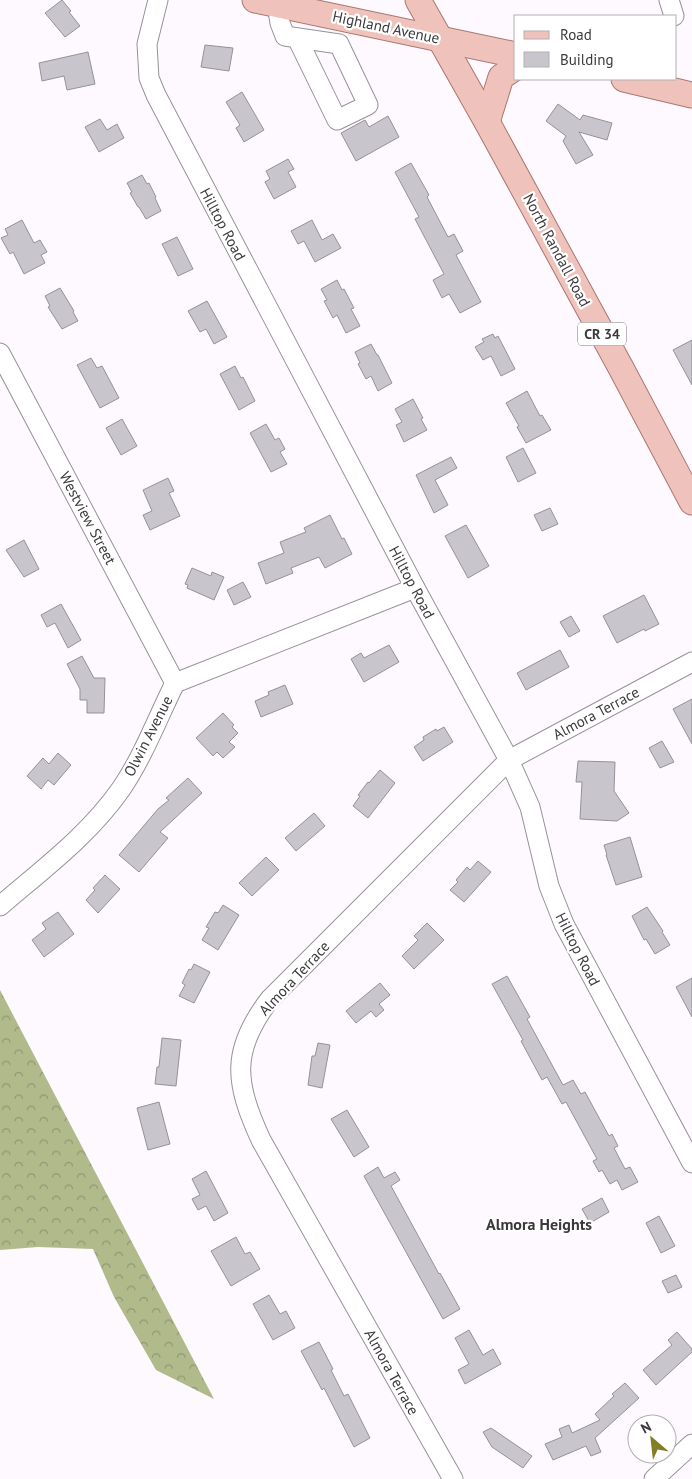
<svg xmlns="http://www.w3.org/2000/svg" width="692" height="1479" font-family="'PT Sans',sans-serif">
	<defs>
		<pattern id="forest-crowns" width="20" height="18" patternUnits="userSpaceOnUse" patternTransform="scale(1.25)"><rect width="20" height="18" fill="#b0ba8b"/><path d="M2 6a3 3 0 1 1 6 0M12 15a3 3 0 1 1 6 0" fill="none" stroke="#909873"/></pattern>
	</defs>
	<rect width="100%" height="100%" fill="#fef9fe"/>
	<path fill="url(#forest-crowns)" d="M0 990 214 1399 156 1370 114 1297 93 1249 38 1247 0 1250Z"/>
	<g fill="#c8c6cc" stroke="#949298">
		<path d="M62 0 71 11 69 12 80 26 65 37 45 13Z"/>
		<path d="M205 45 233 48 229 71 201 67Z"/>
		<path d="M88 52 95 84 67 90 64 76 42 81 39 63Z"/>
		<path d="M242 92 264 130 244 142 236 128 240 125 226 102Z"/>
		<path d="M558 104 580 120 583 115 612 123 607 140 579 132 593 155 576 164 563 141 566 136 546 121Z"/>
		<path d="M388 116 399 137 356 161 341 133 365 120 369 127Z"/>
		<path d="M100 119 107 130 117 124 124 138 99 152 85 127Z"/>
		<path d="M288 159 294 169 288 172 296 187 274 199 265 182 270 179 266 171Z"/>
		<path d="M411 163 429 195 427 197 448 237 454 234 463 251 456 255 481 302 460 313 449 294 442 298 433 280 444 274 415 219 419 217 395 172Z"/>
		<path d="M142 175 147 184 149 183 156 197 155 198 161 211 146 219 139 207H138L130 193 132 192 127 183Z"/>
		<path d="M22 220 34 243 40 240 47 252 41 255 45 263 24 274 13 252 10 254 1 238 8 235 5 229Z"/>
		<path d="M312 220 322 240 333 234 341 248 315 262 304 241 298 244 291 231Z"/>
		<path d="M177 237 193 269 178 276 162 244Z"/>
		<path d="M337 280 342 290 344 289 354 308 351 309 360 326 346 333 337 315 333 318 324 301 327 300 321 289Z"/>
		<path d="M60 288 74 311 73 312 78 321 62 329 48 307 50 306 45 296Z"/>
		<path d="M207 301 227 337 214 344 206 329 200 332 188 311Z"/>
		<path d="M493 334 495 338 498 336 515 369 501 376 491 356 483 360 475 347 484 342 482 339Z"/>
		<path d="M692 340V385L673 350Z"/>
		<path d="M371 344 377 355H378L392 383 378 391 371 376 366 379 358 364 360 363 355 352Z"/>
		<path d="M91 358 97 368 102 366 119 398 100 408 77 365Z"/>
		<path d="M235 366 241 378 243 377 255 401 239 410 220 374Z"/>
		<path d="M527 391 540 416 542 415 551 430 526 443 517 427 519 426 506 403Z"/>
		<path d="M413 399 423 418 421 419 427 430 404 442 396 425 402 422 395 409Z"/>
		<path d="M122 419 137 446 121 455 106 428Z"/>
		<path d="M266 424 275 440 279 438 285 449 280 452 287 464 271 472 250 433Z"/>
		<path d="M523 448 536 473 518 482 506 457Z"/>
		<path d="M451 457 457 468 435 480 448 505 434 513 416 475Z"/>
		<path d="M168 478 174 491 169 493 180 516 150 530 143 515 152 511 143 490Z"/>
		<path d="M550 508 558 524 542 531 534 515Z"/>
		<path d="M330 515 342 539 344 538 352 554 325 568 319 557 291 568 293 573 266 584 258 563 284 553 280 542 306 532 304 528Z"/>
		<path d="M466 525 489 566 468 578 445 536Z"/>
		<path d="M24 540 39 569 24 577 6 550Z"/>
		<path d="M192 568 211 576 212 572 224 577 214 600 187 588 188 585 185 584Z"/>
		<path d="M243 582 251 597 234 605 227 590Z"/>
		<path d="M644 595 659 624 645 631 644 629 617 643 603 616Z"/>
		<path d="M61 604 81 640 68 648 55 623 47 627 41 615Z"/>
		<path d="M571 616 580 631 569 637 560 622Z"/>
		<path d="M389 645 399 662 364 682 351 659 361 653 364 658Z"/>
		<path d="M560 650 569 667 526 690 517 673Z"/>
		<path d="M82 656 94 678H105L104 713H87V700H80V689L67 664Z"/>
		<path d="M285 685 293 704 261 717 255 701 269 695 268 692Z"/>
		<path d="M692 699V744L673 709Z"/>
		<path d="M223 713 234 725 232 727 238 733 229 742 235 747 223 758 217 752 213 756 196 738Z"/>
		<path d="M444 727 453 742 423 761 414 747 424 740 423 737 436 729 437 731Z"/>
		<path d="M662 741 674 762 660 768 649 748Z"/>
		<path d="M58 753 71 765 54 785 48 780 41 789 27 776 43 758 49 764Z"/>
		<path d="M578 761 615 762 614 791 629 813 617 821 580 819 582 782H576Z"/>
		<path d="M380 770 395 783 368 818 353 806 360 796 358 795 368 782 369 783Z"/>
		<path d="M188 778 202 793 160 832 168 838 139 872 119 855 158 809 169 800 166 798Z"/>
		<path d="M314 813 325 826 296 851 285 838Z"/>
		<path d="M630 837 642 877 616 885 606 855H607L604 845Z"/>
		<path d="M266 857 279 870 252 896 239 883Z"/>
		<path d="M478 861 491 872 464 902 450 890 458 882 456 880 467 867 470 870Z"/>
		<path d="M105 875 120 889 98 913 86 900 95 890 93 888Z"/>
		<path d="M223 905 239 915 218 950 202 940 209 928 206 927 215 912 218 913Z"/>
		<path d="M647 907 663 931 662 932 670 945 655 954 646 939 644 940 632 916Z"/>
		<path d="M58 912 74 934 44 957 32 940 46 929 42 923Z"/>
		<path d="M427 923 444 940 414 969 402 956 418 940 414 936Z"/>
		<path d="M194 964 210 972 194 1003 179 996 185 985 182 983 189 969 191 970Z"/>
		<path d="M507 976 530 1017 527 1019 563 1085 573 1080 581 1094 585 1092 609 1136 612 1134 618 1146 614 1148 625 1169 630 1167 638 1182 622 1190 617 1180 610 1184 602 1170 599 1172 593 1161 597 1159 566 1102 562 1104 547 1077 542 1080 521 1041 523 1040 492 984Z"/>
		<path d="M692 978V1017L676 987Z"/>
		<path d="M380 983 390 995 379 1004 384 1010 376 1017 371 1011 356 1023 346 1011Z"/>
		<path d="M162 1038 181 1040 176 1086 155 1084 157 1067H159Z"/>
		<path d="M318 1043 330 1045 322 1088 308 1085 312 1056H315Z"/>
		<path d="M159 1102 170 1144 148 1150 137 1108Z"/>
		<path d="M347 1110 369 1147 354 1157 331 1119Z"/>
		<path d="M378 1167 384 1178 395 1172 400 1180 391 1186 439 1274 440 1273 460 1309 443 1319 364 1176Z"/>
		<path d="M206 1171 228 1213 214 1221 206 1206 198 1210 192 1199 200 1195 192 1179Z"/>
		<path d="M602 1198 609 1212 590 1223 582 1209Z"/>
		<path d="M659 1216 675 1246 661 1253 646 1223Z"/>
		<path d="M236 1237 245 1254 250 1252 260 1269 231 1286 211 1251Z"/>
		<path d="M676 1275 682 1287 668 1293 662 1281Z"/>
		<path d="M269 1295 280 1314 286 1311 295 1328 273 1340 253 1304Z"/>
		<path d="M469 1330 483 1355 493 1349 501 1364 465 1384 458 1370 469 1364 455 1338Z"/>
		<path d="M677 1332 692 1349V1352L656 1385 643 1370 672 1345 668 1340Z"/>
		<path d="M319 1342 333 1369 331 1370 344 1396 348 1394 370 1438 354 1447 324 1388 322 1390 301 1351Z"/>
		<path d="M625 1383 639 1398 595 1438 601 1452 591 1456 586 1446 553 1460 545 1444 562 1437 559 1429 569 1425 572 1433 600 1420 595 1414 614 1396 612 1394Z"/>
		<path d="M491 1428 532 1456 523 1468 492 1447 483 1432Z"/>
	</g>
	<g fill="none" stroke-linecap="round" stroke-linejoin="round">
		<defs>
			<g id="minor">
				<path d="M158 0 147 44 149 78 156 95 415 588 509 760 530 807 549 886 564 924 692 1163"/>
				<path d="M669 0 674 16"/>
				<path d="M277 5 280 23 285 36 339 44 368 105 337 120 297 38"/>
				<path d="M0 353 175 683"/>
				<path d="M0 906C43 869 89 835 121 789 143 757 158 717 175 683L415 588"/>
				<path d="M453 1479 261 1140C235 1083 230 1051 270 999L509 760 692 662"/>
				<path d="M654 1479 692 1444"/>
			</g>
			<g id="major">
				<path d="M255 0 516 55"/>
				<path d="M418 0 487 122 621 368 692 502"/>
				<path d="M624 79 692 95"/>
				<path d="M487 122 501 77 516 67"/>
			</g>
		</defs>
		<use href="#minor" stroke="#979298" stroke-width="21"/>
		<use href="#major" stroke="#aa7771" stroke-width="27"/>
		<use href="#minor" stroke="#fff" stroke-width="19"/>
		<use href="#major" stroke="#efc2bb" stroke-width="25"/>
	</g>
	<g text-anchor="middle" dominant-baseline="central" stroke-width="4.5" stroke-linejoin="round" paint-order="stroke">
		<rect fill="#fff" stroke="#767476" stroke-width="1" x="578" y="322.5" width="48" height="23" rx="4"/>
		<g font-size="14" font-weight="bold" fill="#3b393b">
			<text x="602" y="334">CR 34</text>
		</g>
		<g font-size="15" fill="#3b393b" stroke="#fff">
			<text transform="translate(386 27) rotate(12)">Highland Avenue</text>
			<text transform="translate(223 224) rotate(62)">Hilltop Road</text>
			<text transform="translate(557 250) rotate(62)">North Randall Road</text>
			<text transform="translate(88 518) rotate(62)">Westview Street</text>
			<text transform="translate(412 582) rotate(62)">Hilltop Road</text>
			<text transform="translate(596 713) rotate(-28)">Almora Terrace</text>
			<text transform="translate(148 736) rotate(-63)">Olwin Avenue</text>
			<text transform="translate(578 949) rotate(63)">Hilltop Road</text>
			<text transform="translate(294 978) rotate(-47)">Almora Terrace</text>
			<text transform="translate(392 1372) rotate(61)">Almora Terrace</text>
		</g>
		<g font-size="16" font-weight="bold" fill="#3b393b" stroke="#fff">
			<text x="539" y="1224">Almora Heights</text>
		</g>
	</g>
	<rect x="514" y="15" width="162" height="65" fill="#ffffff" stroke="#b1b0b1"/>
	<rect x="524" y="31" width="25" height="8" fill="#efc2bb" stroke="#b1b0b1"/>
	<text x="560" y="40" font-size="15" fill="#3b393b">Road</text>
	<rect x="524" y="52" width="25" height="15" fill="#c8c6cc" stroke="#b1b0b1"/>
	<text x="560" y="65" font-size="15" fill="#3b393b">Building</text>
	<g transform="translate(652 1439) rotate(332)"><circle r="24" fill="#ffffff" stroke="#b1b0b1"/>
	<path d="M0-4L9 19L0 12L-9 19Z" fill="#817e26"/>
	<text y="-8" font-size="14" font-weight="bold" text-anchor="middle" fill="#3b393b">N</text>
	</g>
</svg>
